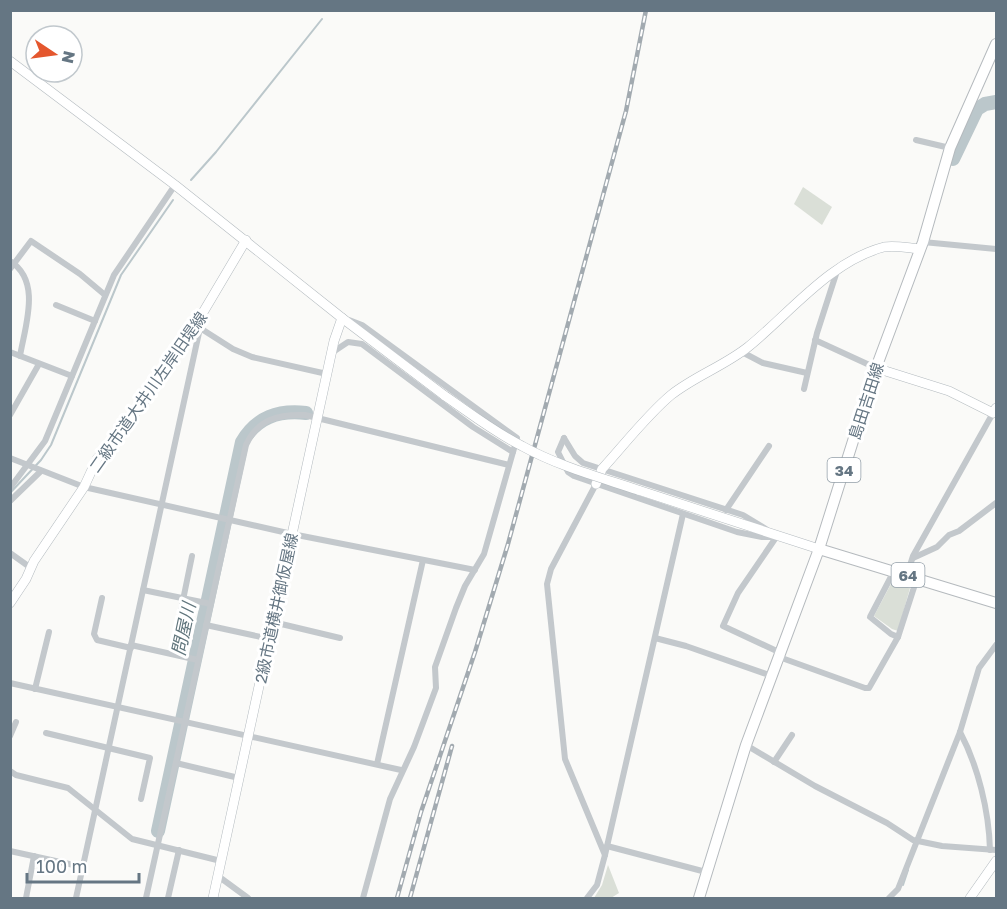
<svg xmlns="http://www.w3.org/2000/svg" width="1007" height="909" font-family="'Golos Text','Noto Sans JP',sans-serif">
	<rect width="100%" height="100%" fill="#fafaf8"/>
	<g fill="#dadfd7">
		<path d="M803 187 832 207 822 225 794 204Z"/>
		<path d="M892 582 910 588 898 631 892 629 874 616Z"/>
		<path d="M608 865 619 893 611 898H594L602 885Z"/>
	</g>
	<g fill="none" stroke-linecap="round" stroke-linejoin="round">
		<g stroke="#bbc7cb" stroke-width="2">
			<path d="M191 180 216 152 322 19"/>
			<path d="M10 493 41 460 51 445 121 275 173 200"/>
			<path d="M903 885 908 870"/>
		</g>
		<g stroke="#bbc7cb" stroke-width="14">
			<path d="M953 159 977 109 985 104 996 102"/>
			<path d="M158 831 242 442C257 417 278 410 306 413"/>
		</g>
		<defs>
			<g id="secondary">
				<path d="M10 61 175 185 342 318 445 396"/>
				<path d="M876 368 949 391 993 413 996 408"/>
				<path d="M596 484 602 469C623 446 648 414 671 395 695 376 724 366 748 347 789 314 830 261 884 247 895 245 908 248 920 249"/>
				<path d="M638 490 819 549"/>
				<path d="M10 603 26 579 34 561 84 487 97 459 143 403 195 326 246 240"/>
				<path d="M213 898 334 341 342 318"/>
				<path d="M970 898 996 861"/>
			</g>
			<g id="primary">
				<path d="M819 549 996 603"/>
				<path d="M699 898 746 745 819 549 876 368 923 242 950 148 996 44"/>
			</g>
		</defs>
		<use href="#secondary" stroke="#b3babf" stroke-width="10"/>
		<use href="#primary" stroke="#b5babe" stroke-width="12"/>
		<g stroke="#c3c8cc" stroke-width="6">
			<path d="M916 140 950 148"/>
			<path d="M923 242 996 249"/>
			<path d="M10 261C42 281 25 326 20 356"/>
			<path d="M10 269 31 241 80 274 105 295"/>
			<path d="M56 305 95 321"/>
			<path d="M349 320 362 325 517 438 484 554 465 586 456 608 435 667 436 688 414 747 390 799 363 898"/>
			<path d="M200 328 233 349 252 357 327 374"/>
			<path d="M815 340 876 368"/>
			<path d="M10 352 72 376"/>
			<path d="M333 352 348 342 362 344 473 427 513 452"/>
			<path d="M742 352 763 363 807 373"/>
			<path d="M804 389 817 333 837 271"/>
			<path d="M10 415 39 364"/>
			<path d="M564 438 558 452 568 472 574 476 737 532 762 537H773"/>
			<path d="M564 438 575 456 583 463 743 515 766 529"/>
			<path d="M10 458 84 487 292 534 475 570"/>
			<path d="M596 484 551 569 547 584 565 759 605 855"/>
			<path d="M10 488 45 441 114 275 175 185"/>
			<path d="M10 501 41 471"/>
			<path d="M726 510 769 446"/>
			<path d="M777 536 738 593 723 626 781 653"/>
			<path d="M10 553 31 568"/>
			<path d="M913 558 937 547 949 535 959 531 996 503"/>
			<path d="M894 571 870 617 891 634 898 637 917 578"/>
			<path d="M907 575 913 556 993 413 996 415"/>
			<path d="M143 590 211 604"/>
			<path d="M102 598 94 634 97 640 131 648"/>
			<path d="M273 622 340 638"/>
			<path d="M206 625 270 639"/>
			<path d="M655 638 686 646 772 676"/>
			<path d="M131 645 198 660"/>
			<path d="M172 654 192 556"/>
			<path d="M779 657 865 688H869L898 637"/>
			<path d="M10 683 401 770"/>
			<path d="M35 689 49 632"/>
			<path d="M960 732C978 766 989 811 990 850"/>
			<path d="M46 733 150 758 141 799"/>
			<path d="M10 736 16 722"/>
			<path d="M746 745 815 786 887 823 913 840 942 846 996 850"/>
			<path d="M774 762 792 735"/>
			<path d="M176 763 239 778"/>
			<path d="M377 764 423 560"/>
			<path d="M10 771 16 775 68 788 132 839 221 861"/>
			<path d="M607 846 706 872"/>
			<path d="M10 851 83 867"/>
			<path d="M218 876 248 898"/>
			<path d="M26 898 34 856"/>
			<path d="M76 898 200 328 195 326"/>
			<path d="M146 898 246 445C258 419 278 414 305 415L509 465"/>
			<path d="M168 898 179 850"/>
			<path d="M587 898 597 885 605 855 683 514"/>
			<path d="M889 898 898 889 960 732 979 668 996 645"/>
		</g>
		<use href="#secondary" stroke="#fff" stroke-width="9"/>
		<use href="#primary" stroke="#fff" stroke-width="10"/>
		<defs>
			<g id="rail">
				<path d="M397 898 421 812 475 652 508 544 626 111 646 10"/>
				<path d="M410 898 452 746"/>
			</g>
		</defs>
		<use href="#rail" stroke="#a2aab0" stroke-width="4.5"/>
		<use href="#rail" stroke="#fff" stroke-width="2" stroke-dasharray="7" stroke-linecap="butt"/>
		<defs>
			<path id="secondary-bridge" d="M445 396C470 413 494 432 522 446 558 466 599 477 638 490"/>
		</defs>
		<use href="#secondary-bridge" stroke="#b3babf" stroke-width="10" stroke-linecap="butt"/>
		<use href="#secondary-bridge" stroke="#fff" stroke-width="9"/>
	</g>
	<g text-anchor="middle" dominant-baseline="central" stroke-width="6" stroke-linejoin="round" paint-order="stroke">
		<g fill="#fff" stroke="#939fa8" stroke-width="1.5">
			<rect x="827.5" y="458" width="33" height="24" rx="4.5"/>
			<rect x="891.5" y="563" width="33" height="24" rx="4.5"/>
		</g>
		<g font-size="15" font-weight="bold" fill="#657683">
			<text x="844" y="470">34</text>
			<text x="908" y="575">64</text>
		</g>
		<g font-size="16" fill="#657683" stroke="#fff">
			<text transform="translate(148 392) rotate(-55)">二級市道大井川左岸旧堤線</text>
			<text transform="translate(866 401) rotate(-72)">島田吉田線</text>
			<text transform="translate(276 608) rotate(-78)">2級市道横井御仮屋線</text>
		</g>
		<g font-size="18" font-style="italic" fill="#60757c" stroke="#fff">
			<text transform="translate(183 629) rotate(-78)">問屋川</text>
		</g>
	</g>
	<rect width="1007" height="909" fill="none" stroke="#657683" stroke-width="24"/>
	<g transform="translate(54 54) rotate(103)"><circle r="28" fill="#ffffff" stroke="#c1c8cd" stroke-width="1.5"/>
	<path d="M0-4.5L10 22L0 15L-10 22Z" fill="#e4572e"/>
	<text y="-9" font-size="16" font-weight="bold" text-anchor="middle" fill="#657683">N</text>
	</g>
	<path d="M27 873v9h112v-9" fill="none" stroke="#657683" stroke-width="3"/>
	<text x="36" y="873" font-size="18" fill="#657683" stroke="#ffffff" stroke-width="4.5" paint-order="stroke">100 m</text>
</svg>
